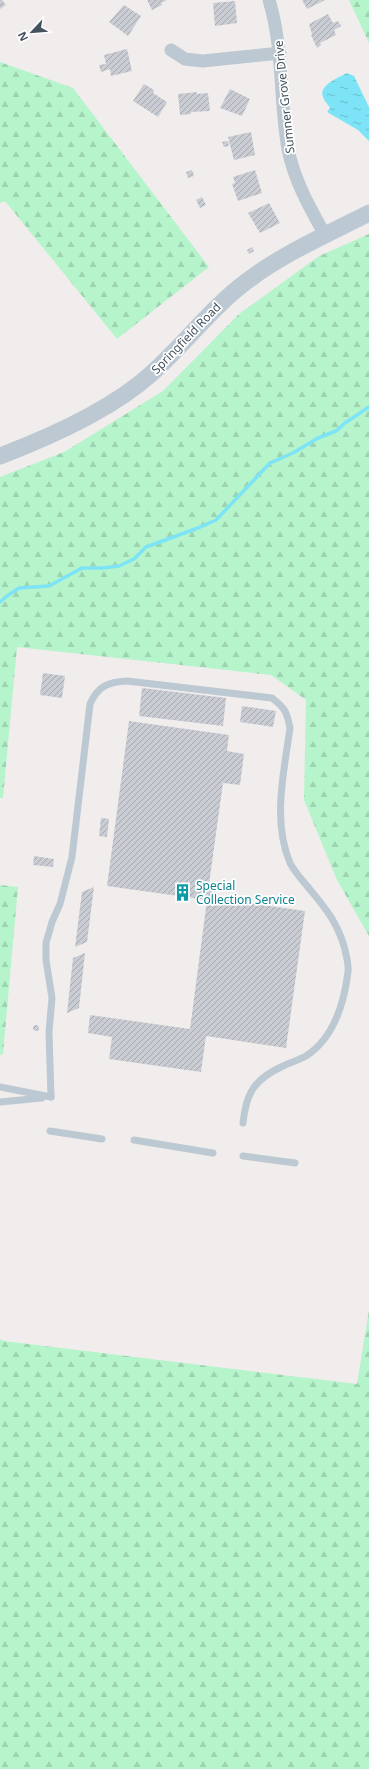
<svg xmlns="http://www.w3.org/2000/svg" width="369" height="1769" font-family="'Noto Sans',sans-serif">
	<defs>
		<pattern id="forest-firs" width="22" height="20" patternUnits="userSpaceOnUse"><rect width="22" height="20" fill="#b6f4cb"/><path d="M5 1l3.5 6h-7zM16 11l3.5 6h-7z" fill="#9ed3b1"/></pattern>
		<pattern id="water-ripples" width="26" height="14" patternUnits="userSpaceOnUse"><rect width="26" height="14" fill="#7de3f6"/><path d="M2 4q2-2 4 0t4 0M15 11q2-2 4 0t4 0" fill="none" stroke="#68bbca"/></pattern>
		<pattern id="building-hatch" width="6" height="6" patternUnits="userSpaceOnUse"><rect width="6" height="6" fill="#c9cdd3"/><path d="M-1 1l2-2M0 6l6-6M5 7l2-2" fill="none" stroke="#a5a9ae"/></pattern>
	</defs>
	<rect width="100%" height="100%" fill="#f1eded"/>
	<g fill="url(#forest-firs)">
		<path d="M349 0H369V43Z"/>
		<path d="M0 62 73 88 209 267 117 339 5 201 0 203Z"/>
		<path d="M369 234V936L337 880 304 800 306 700 271 675 17 647 3 798H0V477L64 452 163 391 239 314 319 256Z"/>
		<path d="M0 885 18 887 3 1054 0 1055Z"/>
		<path d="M369 1310V1769H0V1339L4 1341 357 1384Z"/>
	</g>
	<path fill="url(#water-ripples)" d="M347 73 354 76 369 107V141L358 130 327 112 330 108C328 104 324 101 323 97 318 85 340 77 347 73Z"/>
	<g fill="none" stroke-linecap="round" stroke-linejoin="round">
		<path stroke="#7de3f6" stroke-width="3.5" d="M0 602 7 596 19 588 49 586 82 568H102L119 566 134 559 146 547 198 528 216 520 270 463 293 453 318 438 336 431 345 423 369 407"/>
	</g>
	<g fill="url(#building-hatch)">
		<path d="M0 0H2L6 5 0 9Z"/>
		<path d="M147 0H167L161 3 162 5 152 10Z"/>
		<path d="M302 0H325L307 9Z"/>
		<path d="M235 1 237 23 215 26 213 3Z"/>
		<path d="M124 5 141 16 128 36 109 22Z"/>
		<path d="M328 14 333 23 338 21 341 26 334 30 336 35 320 43 321 45 317 48 311 35 312 34 309 24Z"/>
		<path d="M127 49 132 71 111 76 110 69 101 72 99 65 106 64 104 55Z"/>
		<path d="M144 84 154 90 153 93 167 102 158 117 133 101Z"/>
		<path d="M230 89 250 99 242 116 220 108Z"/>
		<path d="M197 92V94L208 93 210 111 191 112V114L180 115 178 94Z"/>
		<path d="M251 132 255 155 234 160 228 137Z"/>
		<path d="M228 141 229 146 224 147 222 142Z"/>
		<path d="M192 170 194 176 188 178 186 172Z"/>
		<path d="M255 170 262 193 238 201 232 184 235 183 233 177Z"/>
		<path d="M202 197 206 205 200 208 196 200Z"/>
		<path d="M269 203 280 223 260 233 248 213Z"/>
		<path d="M252 247 254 251 249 254 247 250Z"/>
		<path d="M43 673 65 676 62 698 40 695Z"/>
		<path d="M142 688 226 698 223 726 139 716Z"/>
		<path d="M242 706 276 711 273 727 240 722Z"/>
		<path d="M129 721 229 735 227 751 244 754 240 785 223 783 209 884 216 885 215 898 305 911 286 1048 206 1036 201 1072 109 1059 112 1037 88 1033 90 1015 190 1029 207 900 107 886Z"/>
		<path d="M101 818 109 819 107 837 99 836Z"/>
		<path d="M34 856 54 859 53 867 33 865Z"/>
		<path d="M94 887 87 942 75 947 82 892Z"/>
		<path d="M85 953 79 1008 67 1013 73 958Z"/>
		<circle cx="36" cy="1028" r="3"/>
	</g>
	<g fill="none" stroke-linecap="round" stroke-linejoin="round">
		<g stroke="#bcc9d2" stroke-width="7">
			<path d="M0 1087 51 1097"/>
			<path d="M51 1097 49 1032 52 998 46 960V943L52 922 60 904 72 857 90 704C98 686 108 682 127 681L272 698C285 708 287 712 290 728 284 772 272 820 290 863 295 873 305 883 312 892 327 910 337 923 344 946 346 954 349 964 348 972 344 1004 334 1038 306 1056 299 1060 291 1062 283 1066 255 1079 246 1092 243 1123"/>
			<path d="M0 1102 42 1098"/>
			<path d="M50 1131 102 1139"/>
			<path d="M134 1140 213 1153"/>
			<path d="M243 1156 295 1163"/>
		</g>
		<g stroke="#bcc9d2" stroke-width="13">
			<path d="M269 0C284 49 279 99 288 149 294 180 310 208 325 235"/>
			<path d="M171 50 185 59 203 61 280 53"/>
		</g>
		<path stroke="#bcc9d2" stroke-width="17" d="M0 456C50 437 111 410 151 374 185 344 211 308 247 281 284 253 328 234 369 213"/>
	</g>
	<defs>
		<symbol id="building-bare" viewBox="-9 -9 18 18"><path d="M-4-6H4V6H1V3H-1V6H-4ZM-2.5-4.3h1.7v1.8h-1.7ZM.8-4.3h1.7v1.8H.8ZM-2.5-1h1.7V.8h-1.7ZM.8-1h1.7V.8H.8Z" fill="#0f9aa8" stroke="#fff" stroke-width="2.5" paint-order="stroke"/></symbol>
	</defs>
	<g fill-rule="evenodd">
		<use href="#building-bare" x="170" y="880" width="25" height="25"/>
	</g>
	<g text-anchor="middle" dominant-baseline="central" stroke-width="3.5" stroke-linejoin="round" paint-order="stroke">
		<g font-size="12" fill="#43525d" stroke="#fff">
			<text transform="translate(284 97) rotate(-96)">Sumner Grove Drive</text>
			<text transform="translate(186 338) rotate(-46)">Springfield Road</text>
		</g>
		<g font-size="12" fill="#0d838f" stroke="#fff" text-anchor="start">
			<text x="196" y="885">Special<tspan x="196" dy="14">Collection Service</tspan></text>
		</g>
	</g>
	<g transform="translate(32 32) rotate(244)" stroke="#ffffff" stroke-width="3" paint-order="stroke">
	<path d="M0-3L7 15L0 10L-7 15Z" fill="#43525d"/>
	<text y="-6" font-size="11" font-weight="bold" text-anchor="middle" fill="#43525d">N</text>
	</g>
</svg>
